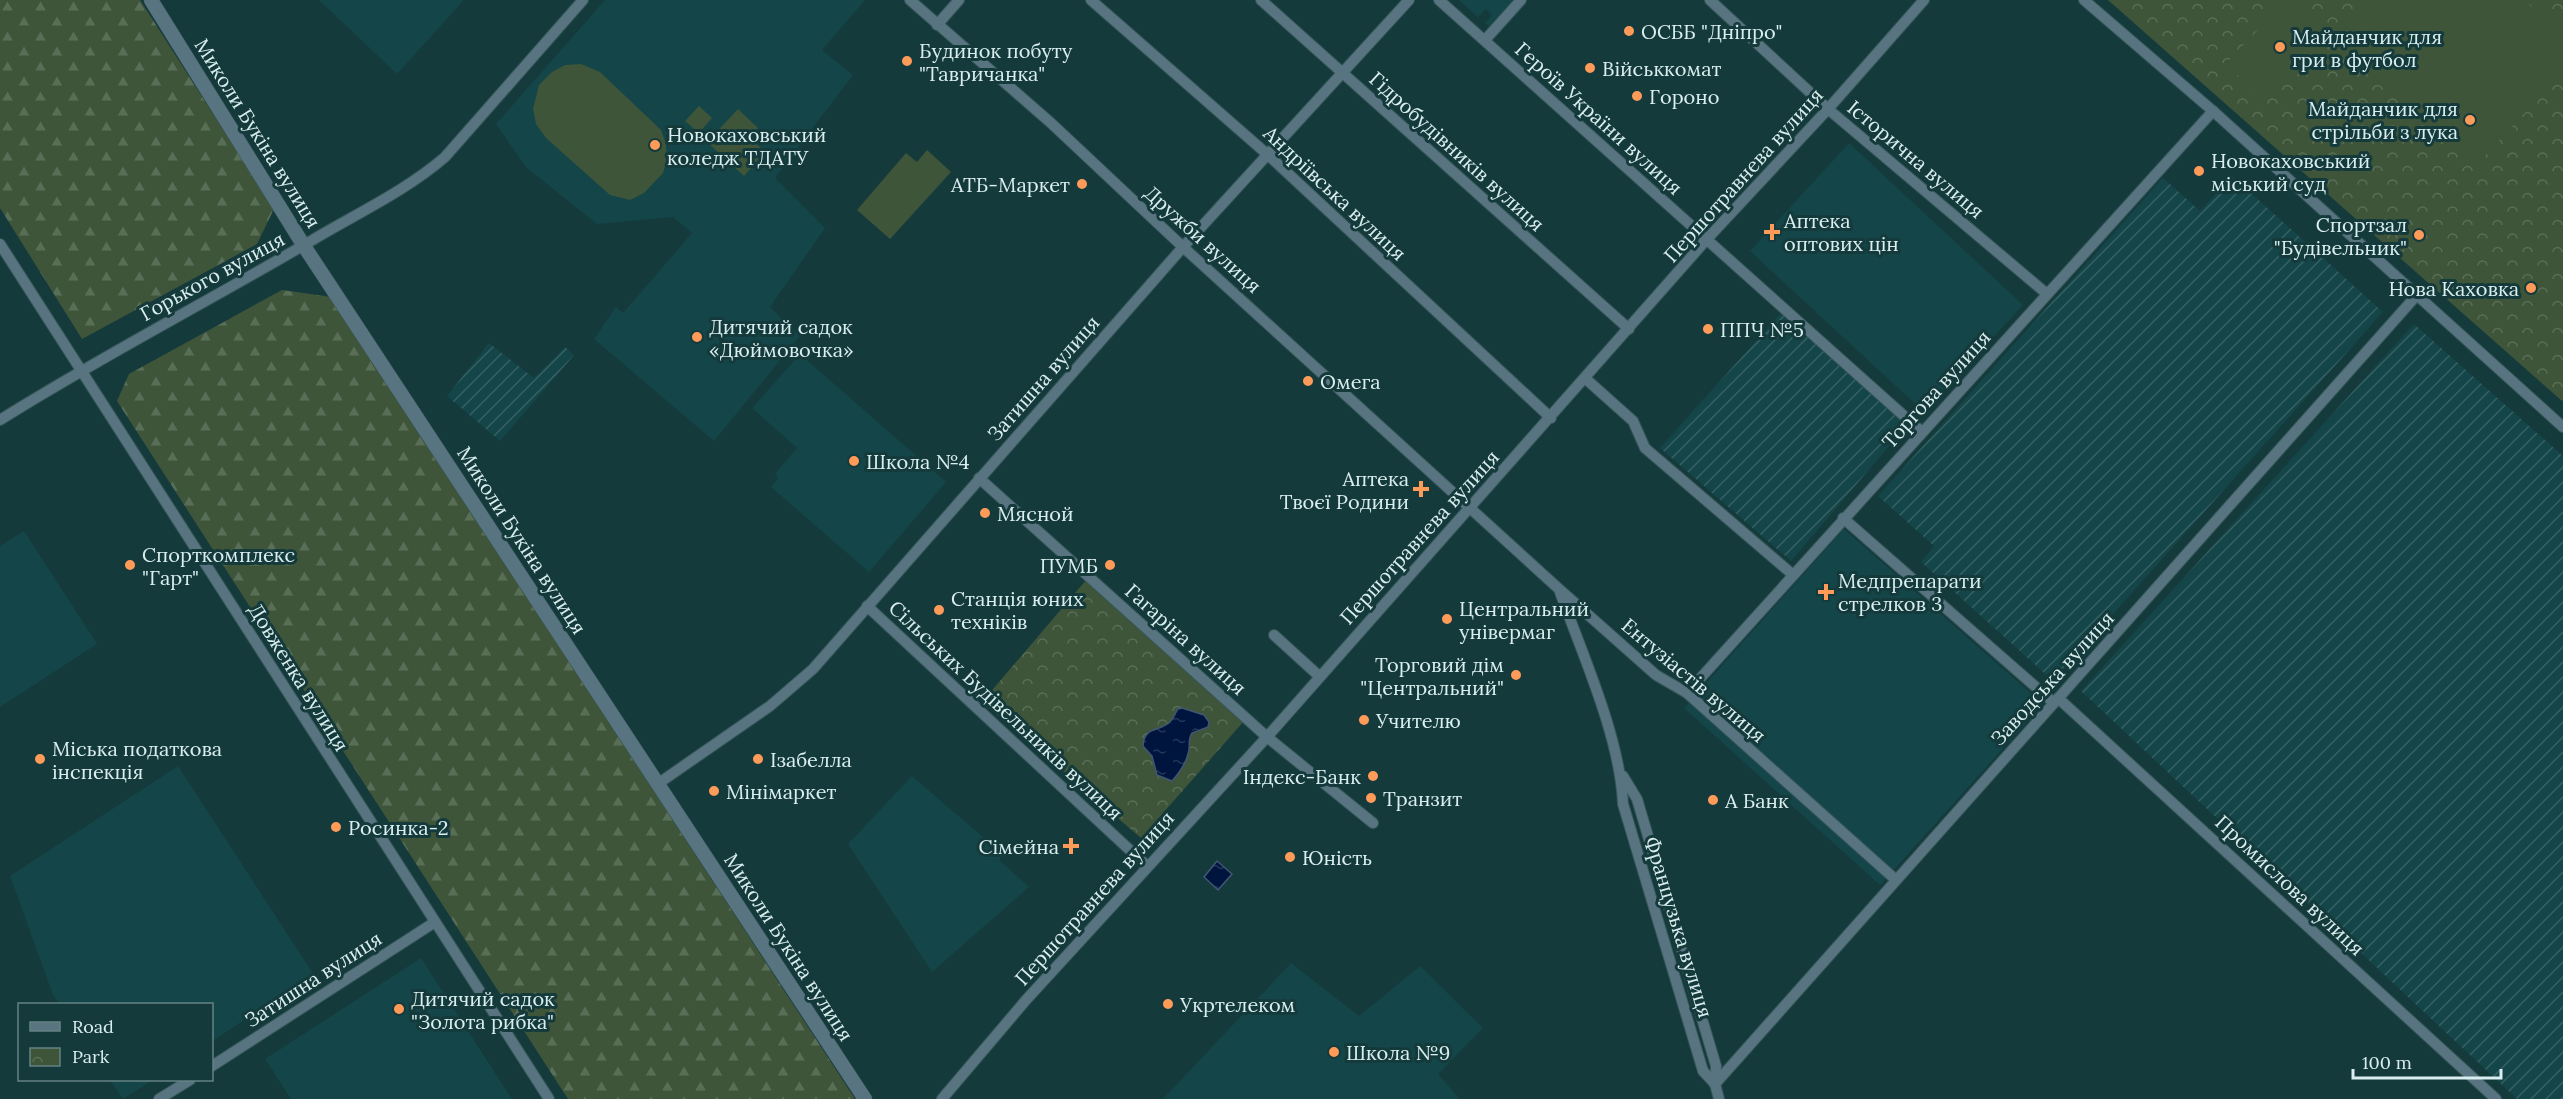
<svg xmlns="http://www.w3.org/2000/svg" width="2563" height="1099" font-family="Lora,serif">
	<defs>
		<pattern id="industrial-furrows" width="10" height="10" patternUnits="userSpaceOnUse" patternTransform="scale(1.5)"><rect width="10" height="10" fill="#144548"/><path d="M-1 1l2-2M0 10L10 0M9 11l2-2" fill="none" stroke="#366063"/></pattern>
		<pattern id="forest-firs" width="22" height="20" patternUnits="userSpaceOnUse" patternTransform="scale(1.5)"><rect width="22" height="20" fill="#3e553a"/><path d="M5 1l3.5 6h-7zM16 11l3.5 6h-7z" fill="#596e57"/></pattern>
		<pattern id="park-crowns" width="20" height="18" patternUnits="userSpaceOnUse" patternTransform="scale(1.5)"><rect width="20" height="18" fill="#3e553a"/><path d="M2 6a3 3 0 1 1 6 0M12 15a3 3 0 1 1 6 0" fill="none" stroke="#596e57"/></pattern>
		<pattern id="water-ripples" width="26" height="14" patternUnits="userSpaceOnUse" patternTransform="scale(1.5)"><rect width="26" height="14" fill="#00153d"/><path d="M2 4q2-2 4 0t4 0M15 11q2-2 4 0t4 0" fill="none" stroke="#253759"/></pattern>
	</defs>
	<rect width="100%" height="100%" fill="#153a3c"/>
	<g fill="#144548">
		<path d="M319 0H464L397 74Z"/>
		<path d="M605 0H865L822 50 853 75 775 178 825 228 770 307 800 336 714 441 594 339 616 307 623 313 692 233 673 217 597 224 526 167 496 124Z"/>
		<path d="M1459 0H1513L1489 26 1485 23 1492 15 1486 9 1478 17Z"/>
		<path d="M1849 143 2023 305 1924 412 1750 251Z"/>
		<path d="M800 354 946 482 869 572 771 487 778 478 775 474 797 448 752 408Z"/>
		<path d="M1844 529 2043 704 1880 885 1684 708Z"/>
		<path d="M24 531 97 644 0 707V546Z"/>
		<path d="M178 766 314 975 212 1041V1004H60L53 995 10 876Z"/>
		<path d="M912 776 1003 854 999 860 1029 887 932 972 848 844Z"/>
		<path d="M421 958 512 1099H291L265 1059Z"/>
		<path d="M1291 963 1359 1016 1420 966 1483 1028 1438 1074 1460 1099H1163Z"/>
		<path d="M110 1080H153L123 1099Z"/>
	</g>
	<g fill="url(#industrial-furrows)">
		<path d="M2232 176 2383 312 2053 681 1921 562 1934 546 1878 496 2163 178 2200 211Z"/>
		<path d="M1783 311 1907 425 1791 561 1660 448Z"/>
		<path d="M2414 324 2563 456V1099H2517L2081 691Z"/>
		<path d="M489 343 534 378 565 347 574 355 500 441 447 396Z"/>
	</g>
	<g fill="url(#forest-firs)">
		<path d="M0 0H140L274 209 257 244 82 339 0 208Z"/>
		<path d="M282 290 331 297 855 1099H568L117 401 129 374Z"/>
	</g>
	<g fill="url(#park-crowns)">
		<path d="M2108 0H2563V400L2562 401Z"/>
		<path d="M1087 579 1244 721 1141 838 982 702Z"/>
	</g>
	<g fill="#3e553a">
		<path d="M2171 0H2209L2174 8Z"/>
		<path d="M2287 0H2302L2334 32 2265 102 2226 63Z"/>
		<path d="M2369 0H2523L2563 31V72L2473 168 2332 38Z"/>
		<path d="M581 64 600 72 661 130 666 144 667 159 663 173 644 193 630 200 610 195 546 138 536 124 533 109 539 85 552 72 565 65Z"/>
		<path d="M699 106 712 118 699 133 685 121Z"/>
		<path d="M738 109 758 128 749 137 765 152 744 176 707 142Z"/>
		<path d="M927 150 951 172 890 239 857 210 906 153 917 162Z"/>
	</g>
	<g fill="url(#water-ripples)" stroke="#415672" stroke-width="1.5">
		<path d="M1182 708 1204 715 1209 722 1208 727 1192 733C1187 741 1191 746 1188 754 1186 763 1179 773 1172 781L1157 775 1152 756 1143 746C1144 726 1159 732 1170 722 1174 718 1175 713 1178 709Z"/>
		<path d="M1217 861 1232 874 1218 890 1204 877Z"/>
	</g>
	<g fill="none" stroke-linecap="round" stroke-linejoin="round">
		<defs>
			<g id="minor">
				<path d="M910 0 1051 123 1183 247 1559 589 1656 675 1687 693 1896 880"/>
				<path d="M1091 0 1267 154 1551 418"/>
				<path d="M1261 0 1629 329"/>
				<path d="M1439 0 1922 432"/>
				<path d="M1710 0 1828 109 2047 294"/>
				<path d="M2084 0 2213 111 2563 427"/>
				<path d="M937 25 959 0"/>
				<path d="M1485 40 1521 0"/>
				<path d="M0 244 549 1099"/>
				<path d="M1586 379 1633 421 1645 448 1792 574"/>
				<path d="M0 420C105 354 215 298 321 235 362 211 408 189 445 157L583 0"/>
				<path d="M979 478 1267 737 1373 823"/>
				<path d="M1843 518 2054 703"/>
				<path d="M1560 592C1583 656 1620 737 1623 804L1703 1071 1715 1084"/>
				<path d="M867 606 1147 866"/>
				<path d="M1274 635 1319 676"/>
				<path d="M1687 693 2213 111"/>
				<path d="M2058 698 2496 1099"/>
				<path d="M1623 776 1637 799 1716 1066 1715 1084 1719 1099"/>
				<path d="M659 783 770 706 813 669 1183 247 1409 0"/>
				<path d="M212 1066 435 922"/>
				<path d="M1715 1084 2416 296"/>
				<path d="M159 1099 190 1080"/>
				<path d="M942 1099 1026 1000 1267 737 1707 239 1828 109 1924 0"/>
			</g>
			<path id="tertiary" d="M151 0 304 246 865 1099"/>
		</defs>
		<use href="#minor" stroke="#355759" stroke-width="12"/>
		<use href="#tertiary" stroke="#355759" stroke-width="15"/>
		<use href="#minor" stroke="#597481" stroke-width="10"/>
		<use href="#tertiary" stroke="#597481" stroke-width="14"/>
	</g>
	<g fill="#fe9b59" stroke="#153a3c" stroke-width="2">
		<circle cx="1629" cy="31" r="6"/>
		<circle cx="2280" cy="47" r="6"/>
		<circle cx="907" cy="61" r="6"/>
		<circle cx="1590" cy="68" r="6"/>
		<circle cx="1637" cy="96" r="6"/>
		<circle cx="2470" cy="120" r="6"/>
		<circle cx="655" cy="145" r="6"/>
		<circle cx="2199" cy="171" r="6"/>
		<circle cx="1082" cy="184" r="6"/>
		<path d="M1769 223h6v6h6v6h-6v6h-6v-6h-6v-6h6z"/>
		<circle cx="2419" cy="235" r="6"/>
		<circle cx="2531" cy="288" r="6"/>
		<circle cx="1708" cy="329" r="6"/>
		<circle cx="697" cy="337" r="6"/>
		<circle cx="1308" cy="381" r="6"/>
		<circle cx="854" cy="461" r="6"/>
		<path d="M1418 480h6v6h6v6h-6v6h-6v-6h-6v-6h6z"/>
		<circle cx="985" cy="513" r="6"/>
		<circle cx="130" cy="565" r="6"/>
		<circle cx="1110" cy="565" r="6"/>
		<path d="M1823 583h6v6h6v6h-6v6h-6v-6h-6v-6h6z"/>
		<circle cx="939" cy="610" r="6"/>
		<circle cx="1447" cy="619" r="6"/>
		<circle cx="1516" cy="675" r="6"/>
		<circle cx="1364" cy="720" r="6"/>
		<circle cx="40" cy="759" r="6"/>
		<circle cx="758" cy="759" r="6"/>
		<circle cx="1373" cy="776" r="6"/>
		<circle cx="714" cy="791" r="6"/>
		<circle cx="1371" cy="798" r="6"/>
		<circle cx="1713" cy="800" r="6"/>
		<circle cx="336" cy="827" r="6"/>
		<path d="M1068 837h6v6h6v6h-6v6h-6v-6h-6v-6h6z"/>
		<circle cx="1290" cy="857" r="6"/>
		<circle cx="1168" cy="1004" r="6"/>
		<circle cx="399" cy="1009" r="6"/>
		<circle cx="1334" cy="1052" r="6"/>
	</g>
	<g text-anchor="middle" dominant-baseline="central" stroke-width="6" stroke-linejoin="round" paint-order="stroke">
		<g font-size="20" fill="#daeeef" stroke="#153a3c" text-anchor="start">
			<text x="1641" y="31">ОСББ "Днiпро"</text>
			<text x="2292" y="36">Майданчик для<tspan x="2292" dy="23">гри в футбол</tspan></text>
			<text x="919" y="50">Будинок побуту<tspan x="919" dy="23">"Тавричанка"</tspan></text>
			<text x="1602" y="68">Військкомат</text>
			<text x="1649" y="96">Гороно</text>
			<text x="2458" y="108" text-anchor="end">Майданчик для<tspan x="2458" dy="23">стрільби з лука</tspan></text>
			<text x="667" y="134">Новокаховський<tspan x="667" dy="23">коледж ТДАТУ</tspan></text>
			<text x="2211" y="160">Новокаховський<tspan x="2211" dy="23">міський суд</tspan></text>
			<text x="1070" y="184" text-anchor="end">АТБ-Маркет</text>
			<text x="1784" y="220">Аптека<tspan x="1784" dy="23">оптових цін</tspan></text>
			<text x="2407" y="224" text-anchor="end">Спортзал<tspan x="2407" dy="23">"Будівельник"</tspan></text>
			<text x="2519" y="288" text-anchor="end">Нова Каховка</text>
			<text x="709" y="326">Дитячий садок<tspan x="709" dy="23">«Дюймовочка»</tspan></text>
			<text x="1720" y="329">ППЧ №5</text>
			<text x="1320" y="381">Омега</text>
			<text x="866" y="461">Школа №4</text>
			<text x="1409" y="478" text-anchor="end">Аптека<tspan x="1409" dy="23">Твоєї Родини</tspan></text>
			<text x="997" y="513">Мясной</text>
			<text x="142" y="554">Спорткомплекс<tspan x="142" dy="23">"Гарт"</tspan></text>
			<text x="1098" y="565" text-anchor="end">ПУМБ</text>
			<text x="1838" y="580">Медпрепарати<tspan x="1838" dy="23">стрелков 3</tspan></text>
			<text x="951" y="598">Станція юних<tspan x="951" dy="23">техніків</tspan></text>
			<text x="1459" y="608">Центральний<tspan x="1459" dy="23">універмаг</tspan></text>
			<text x="1504" y="664" text-anchor="end">Торговий дім<tspan x="1504" dy="23">"Центральний"</tspan></text>
			<text x="1376" y="720">Учителю</text>
			<text x="52" y="748">Міська податкова<tspan x="52" dy="23">інспекція</tspan></text>
			<text x="770" y="759">Ізабелла</text>
			<text x="1361" y="776" text-anchor="end">Індекс-Банк</text>
			<text x="726" y="791">Мінімаркет</text>
			<text x="1383" y="798">Транзит</text>
			<text x="1725" y="800">А Банк</text>
			<text x="348" y="827">Росинка-2</text>
			<text x="1059" y="846" text-anchor="end">Сімейна</text>
			<text x="1302" y="857">Юність</text>
			<text x="411" y="998">Дитячий садок<tspan x="411" dy="23">"Золота рибка"</tspan></text>
			<text x="1180" y="1004">Укртелеком</text>
			<text x="1346" y="1052">Школа №9</text>
		</g>
		<g font-size="20" fill="#daeeef" stroke="#153a3c">
			<text transform="translate(1599 118) rotate(42)">Героїв України вулиця</text>
			<text transform="translate(258 133) rotate(58)">Миколи Букіна вулиця</text>
			<text transform="translate(1457 151) rotate(42)">Гідробудівників вулиця</text>
			<text transform="translate(1916 159) rotate(40)">Історична вулиця</text>
			<text transform="translate(1743 175) rotate(-48)">Першотравнева вулиця</text>
			<text transform="translate(1335 193) rotate(43)">Андріївська вулиця</text>
			<text transform="translate(1203 239) rotate(42)">Дружби вулиця</text>
			<text transform="translate(212 276) rotate(-29)">Горького вулиця</text>
			<text transform="translate(1043 378) rotate(-49)">Затишна вулиця</text>
			<text transform="translate(1936 389) rotate(-48)">Торгова вулиця</text>
			<text transform="translate(1419 537) rotate(-48)">Першотравнева вулиця</text>
			<text transform="translate(522 540) rotate(57)">Миколи Букіна вулиця</text>
			<text transform="translate(1186 639) rotate(42)">Гагаріна вулиця</text>
			<text transform="translate(299 677) rotate(58)">Довженка вулиця</text>
			<text transform="translate(2052 678) rotate(-48)">Заводська вулиця</text>
			<text transform="translate(1694 680) rotate(40)">Ентузіастів вулиця</text>
			<text transform="translate(1006 710) rotate(43)">Сільських Будівельників вулиця</text>
			<text transform="translate(2290 885) rotate(43)">Промислова вулиця</text>
			<text transform="translate(1094 898) rotate(-48)">Першотравнева вулиця</text>
			<text transform="translate(1679 927) rotate(73)">Французька вулиця</text>
			<text transform="translate(789 947) rotate(57)">Миколи Букіна вулиця</text>
			<text transform="translate(313 979) rotate(-33)">Затишна вулиця</text>
		</g>
	</g>
	<rect x="18" y="1003" width="195" height="78" fill="#153a3c" stroke="#648284" stroke-width="1.5"/>
	<rect x="30" y="1022" width="30" height="9" fill="#597481" stroke="#648284" stroke-width="1.5"/>
	<text x="72" y="1033" font-size="18" fill="#daeeef">Road</text>
	<rect x="30" y="1048" width="30" height="18" fill="url(#park-crowns)" stroke="#648284" stroke-width="1.5"/>
	<text x="72" y="1063" font-size="18" fill="#daeeef">Park</text>
	<path d="M2353 1069v9h148v-9" fill="none" stroke="#daeeef" stroke-width="3"/>
	<text x="2362" y="1069" font-size="18" fill="#daeeef" stroke="#153a3c" stroke-width="4.5" paint-order="stroke">100 m</text>
</svg>
